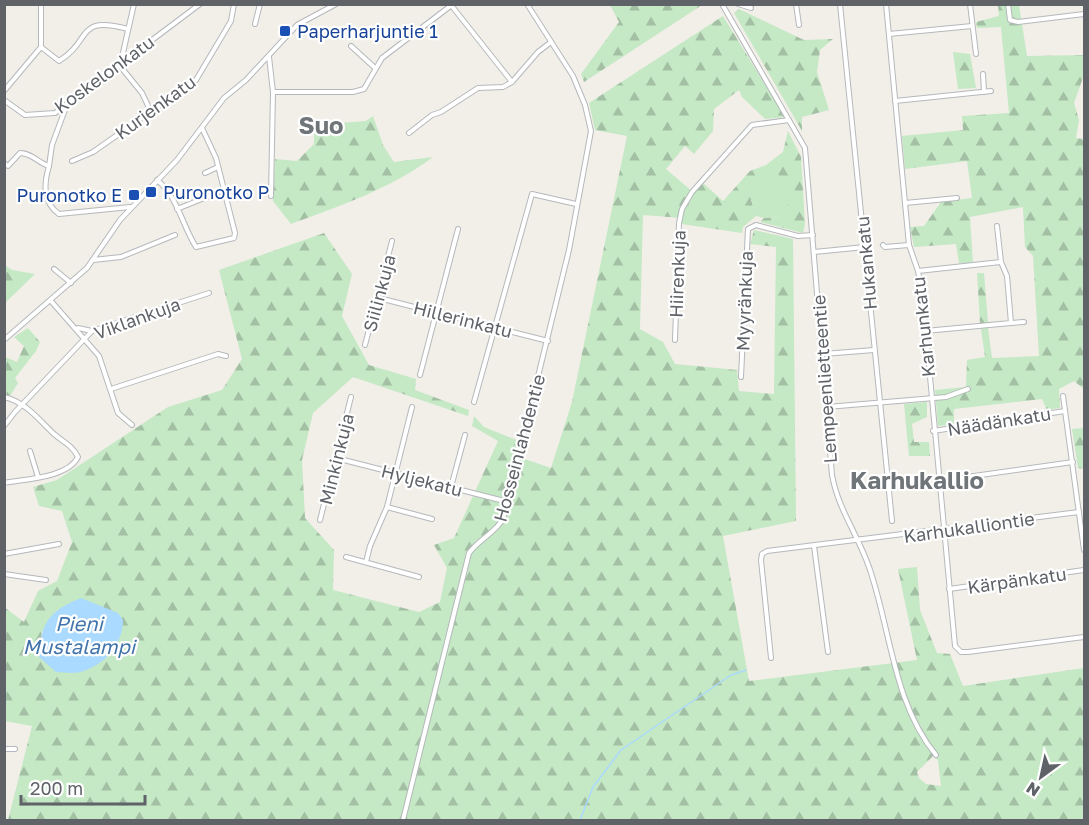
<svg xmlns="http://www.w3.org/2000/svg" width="1089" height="825" font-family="'Golos Text',sans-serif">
	<defs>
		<pattern id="forest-firs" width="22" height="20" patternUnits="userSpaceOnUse" patternTransform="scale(1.5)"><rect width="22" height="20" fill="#c5e8c5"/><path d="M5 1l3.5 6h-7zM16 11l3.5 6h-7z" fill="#a3c0a4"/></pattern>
	</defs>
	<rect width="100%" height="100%" fill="#f1efe8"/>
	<g fill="url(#forest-firs)" fill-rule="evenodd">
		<path d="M610 5H702L584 82 581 74 619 22Z"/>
		<path d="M998 5H1019L1027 56 1084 55V75L1074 103 1079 120 1076 138 1084 139V389L1074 381 1059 389 1060 408 1047 410 1042 399 954 409V424L938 426 935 390 966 387 967 360 985 357 981 329 988 328 992 358 1039 356 1033 256 1025 247 1023 207 970 217 973 263H959L956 244 914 247 910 227 924 226 941 202 972 198 967 161 905 169 902 136 963 130 962 116 1009 113 1001 27 977 28 976 22 999 16Z"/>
		<path d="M739 9 804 40 833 39 820 50 817 72 829 110 802 117V131L734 13Z"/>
		<path d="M723 16 785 117 765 119 742 97 739 90 714 109 713 131 694 154 685 146 666 169 694 193 703 183 723 201 750 171 766 165 783 152 788 131 801 157 805 224 803 233 760 222 764 218 781 216 750 196 756 216 743 227 742 233 682 224V218L643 215 640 329 663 342 675 364 737 370 739 391 774 394 776 247 750 244 754 230 793 239 796 521 723 536 749 681 917 660 898 569 917 567 920 610 937 653 950 654 963 686 1084 668V820H8L32 726 5 721 4 607 24 622 38 591 57 581 72 542 62 511 39 506 33 487 57 480 168 407 222 390 242 359 219 270 324 233 352 274 342 316 369 365 416 379 415 390 469 410 468 416 353 377 313 413 302 460 305 518 334 550 333 590 419 612 440 602 447 568 434 545 454 538 498 441 472 426 474 416 484 427 519 441 516 456 551 468 572 402 627 136 595 130 589 103ZM42 631 108 657 80 672 39 657ZM934 755 938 761 941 786 926 784 919 778 917 772Z"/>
		<path d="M953 52 970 54 976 88 958 89Z"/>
		<path d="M373 116 383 145 394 162 433 157C392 188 340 206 291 224L273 201 275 159 297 161 314 144V125L366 121Z"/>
		<path d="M5 265 12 270 35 274 5 303Z"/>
		<path d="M977 273H984L988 323 980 324Z"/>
		<path d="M28 328 40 342 36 351 15 378 18 383 10 396 5 395V357L17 362 24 346 14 337Z"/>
		<path d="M927 402V417L912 424 914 442H929L930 456H909L904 404Z"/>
		<path d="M1084 428V469L1078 468 1072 429Z"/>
	</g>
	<path fill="#c5e8c5" d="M762 174 779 175 788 204 781 216 764 218 756 216 750 196Z"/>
	<path fill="#aadaff" d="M81 598 118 613 123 620C123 645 104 666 80 672 73 674 63 672 56 672L39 657C41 622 49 611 81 598Z"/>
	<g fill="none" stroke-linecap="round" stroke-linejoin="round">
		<path stroke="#aadaff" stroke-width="1.5" d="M580 820 593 787 621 750 731 675 746 670"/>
		<defs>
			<g id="minor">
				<path d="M134 4 120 66 142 93 151 112"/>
				<path d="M722 4 805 148 832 475C838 509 858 535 869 567 891 630 893 703 936 755"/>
				<path d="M738 4 751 8"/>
				<path d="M796 4 799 25"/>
				<path d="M840 4 892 521"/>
				<path d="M886 4 909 245 918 271 923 301 955 646 961 652H968L1084 637"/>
				<path d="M970 4 976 54"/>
				<path d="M1008 4 1010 20 1018 22 1084 14"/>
				<path d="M451 5 512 82"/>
				<path d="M255 24 260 4"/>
				<path d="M889 34 972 26"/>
				<path d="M351 46 375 68"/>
				<path d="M41 47 59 61C93 40 75 15 128 29"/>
				<path d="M269 57 273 92 271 196"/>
				<path d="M983 74 984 92"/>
				<path d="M4 91 41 47V4"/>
				<path d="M273 92H353L364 89 382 58 453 4"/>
				<path d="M4 100 25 115 55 113 200 4"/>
				<path d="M895 101 991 91"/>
				<path d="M409 133 432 115 441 112 478 88 503 87 512 82 538 52 551 42"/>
				<path d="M72 161 93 152 196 80 231 21 234 4"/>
				<path d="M4 163 8 166 20 153C32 153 38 163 49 166 44 183 42 202 59 214L130 207"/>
				<path d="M49 166 52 145 66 107"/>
				<path d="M205 173 218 167"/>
				<path d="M157 180C178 197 182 225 196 247L234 238 235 233 216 158 202 128"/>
				<path d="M905 203 957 198"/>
				<path d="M177 209 224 190"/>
				<path d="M883 245 885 247 909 245"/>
				<path d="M814 252 865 247"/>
				<path d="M93 260 121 257 175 235"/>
				<path d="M54 269 71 283"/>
				<path d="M918 271 1001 262 997 226"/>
				<path d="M379 298 548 341"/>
				<path d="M51 301 99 356 118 413 132 425"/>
				<path d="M1011 323 1024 322"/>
				<path d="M78 328 92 331"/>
				<path d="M925 331 1011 323 1007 276 1001 262"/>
				<path d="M4 340 87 268 120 220 177 160 224 98 246 80 297 25 336 4"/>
				<path d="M675 340 679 223 682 209 692 192 752 125 789 120"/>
				<path d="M365 345 392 241"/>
				<path d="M823 354 874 350"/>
				<path d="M420 375 458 229"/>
				<path d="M741 377 748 229 756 225 798 236 813 235"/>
				<path d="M111 389 218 354 226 356"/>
				<path d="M1063 396 1084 550"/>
				<path d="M4 397C26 402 39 420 54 434 63 442 72 445 78 457 68 478 25 479 4 483"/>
				<path d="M474 402 532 194 576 204"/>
				<path d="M827 407 946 397 968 389"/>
				<path d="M4 426 15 412 92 331 209 293"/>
				<path d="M933 431 1065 411"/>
				<path d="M30 451 38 477"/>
				<path d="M336 458 508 502"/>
				<path d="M938 481 1073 462"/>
				<path d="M451 487 465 435"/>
				<path d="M387 507 432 519"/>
				<path d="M320 520 351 397"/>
				<path d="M814 546 828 652"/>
				<path d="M4 554 59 544"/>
				<path d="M346 557 419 577"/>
				<path d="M366 562 370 546 387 507 412 407"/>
				<path d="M4 574 46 580"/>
				<path d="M949 589 1084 570"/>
				<path d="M771 658 761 560 762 554 767 551 1079 512"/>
				<path d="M4 749H15"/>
				<path d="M403 820 469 553C479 539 494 534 503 519L569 250 591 131 585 105 573 76 527 4"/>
			</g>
		</defs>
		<use href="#minor" stroke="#b5b8bc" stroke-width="6"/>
		<use href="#minor" stroke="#fff" stroke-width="4"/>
	</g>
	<g fill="#1a4fb4" stroke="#fff" stroke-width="2">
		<rect x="279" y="25" width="12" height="12" rx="3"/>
		<rect x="145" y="186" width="12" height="12" rx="3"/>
		<rect x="128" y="189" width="12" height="12" rx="3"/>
	</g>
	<g text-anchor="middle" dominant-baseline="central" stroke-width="4.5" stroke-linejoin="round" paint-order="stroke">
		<g font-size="18" fill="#164399" stroke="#fff" text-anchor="start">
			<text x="297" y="31">Paperharjuntie 1</text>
			<text x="163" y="192">Puronotko P</text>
			<text x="122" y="195" text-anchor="end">Puronotko E</text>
		</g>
		<g font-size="18" fill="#5f6368" stroke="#fff">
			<text transform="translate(104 74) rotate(-36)">Koskelonkatu</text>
			<text transform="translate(155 107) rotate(-36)">Kurjenkatu</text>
			<text transform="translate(866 263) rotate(-95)">Hukankatu</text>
			<text transform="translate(677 274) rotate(-88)">Hiirenkuja</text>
			<text transform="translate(379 293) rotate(-75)">Siilinkuja</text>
			<text transform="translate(744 301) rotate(-88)">Myyränkuja</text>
			<text transform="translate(137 318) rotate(-20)">Viklankuja</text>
			<text transform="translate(463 319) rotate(14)">Hillerinkatu</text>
			<text transform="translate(923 327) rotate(-96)">Karhunkatu</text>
			<text transform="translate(824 379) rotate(-94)">Lempeenlietteentie</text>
			<text transform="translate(999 421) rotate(-9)">Näädänkatu</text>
			<text transform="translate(519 448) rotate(-75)">Hosseinlahdentie</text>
			<text transform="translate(336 459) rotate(-76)">Minkinkuja</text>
			<text transform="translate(422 480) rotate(14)">Hyljekatu</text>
			<text transform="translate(969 527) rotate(-8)">Karhukalliontie</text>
			<text transform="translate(1017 580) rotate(-8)">Kärpänkatu</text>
		</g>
		<g font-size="20" font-style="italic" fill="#4174aa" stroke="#fff">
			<text x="79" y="623">Pieni<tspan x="79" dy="23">Mustalampi</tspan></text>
		</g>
		<g font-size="24" font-weight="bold" fill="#70757a" stroke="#fff">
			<text x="321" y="124">Suo</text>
			<text x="917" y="479">Karhukallio</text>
		</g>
	</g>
	<rect width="1089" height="825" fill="none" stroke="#5f6368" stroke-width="12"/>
	<g transform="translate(1041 777) rotate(213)" stroke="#ffffff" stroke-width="4.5" paint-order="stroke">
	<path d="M0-4.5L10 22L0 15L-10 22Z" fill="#5f6368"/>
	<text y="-9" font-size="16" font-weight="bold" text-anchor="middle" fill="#5f6368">N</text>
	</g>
	<path d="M21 795v9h124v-9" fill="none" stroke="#5f6368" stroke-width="3"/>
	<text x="30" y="795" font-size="18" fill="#5f6368" stroke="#ffffff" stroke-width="4.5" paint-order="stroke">200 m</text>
</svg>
